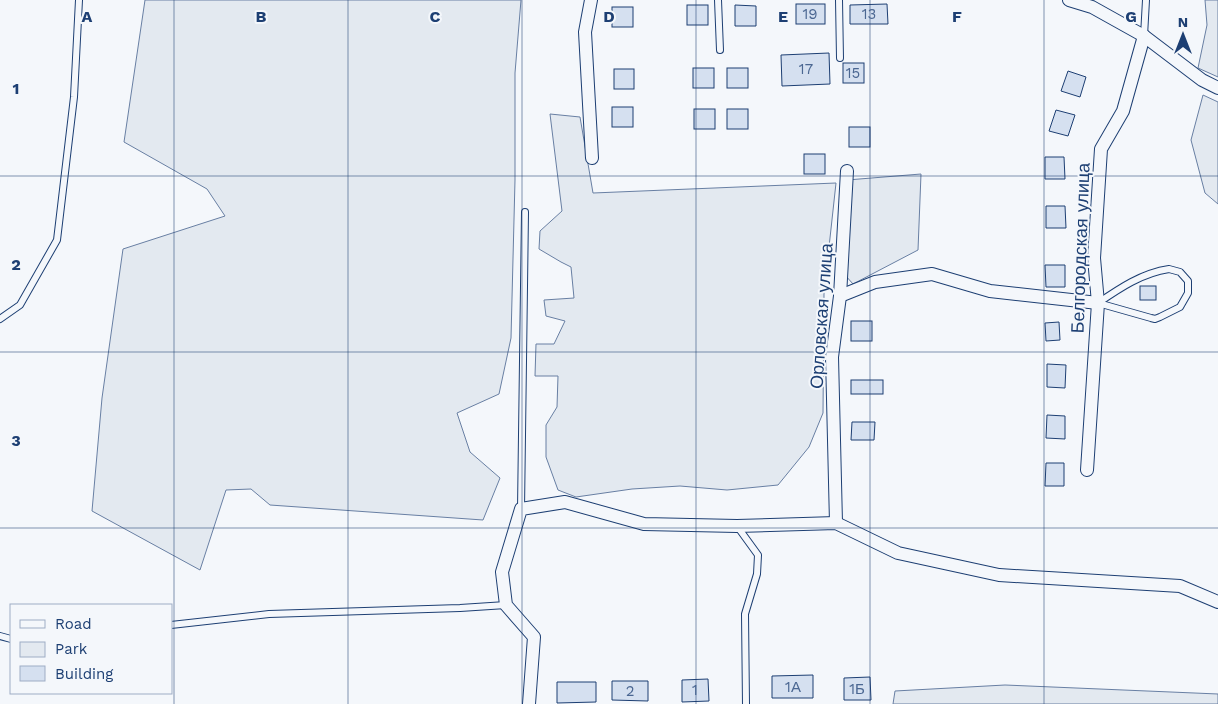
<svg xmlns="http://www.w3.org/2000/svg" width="1218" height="704" font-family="'Work Sans',sans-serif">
	<rect width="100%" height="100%" fill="#f4f7fb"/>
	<g fill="#e3e9f0" stroke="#687fa3">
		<path d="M145 0H521L515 73V180L511 338 499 394 457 413 470 452 500 478 483 520 270 505 251 489 226 490 200 570 92 511 102 398 123 249 225 216 207 189 124 142Z"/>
		<path d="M1205 0H1218V77L1198 68 1207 25Z"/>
		<path d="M1203 95 1218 102V204L1205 193 1191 140Z"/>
		<path d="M550 114 580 117 593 193 836 183 824 293 823 413 809 447 778 485 727 490 680 486 632 489 576 497 558 490 546 457V425L557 407 558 376H535L536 344H554L565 321 546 316 544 300 574 298 571 267 561 262 539 249 540 231 562 211Z"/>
		<path d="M921 174 918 250 853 284 845 275 847 180Z"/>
		<path d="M1005 685 1218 694V704H893L895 691Z"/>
	</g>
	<g fill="#d5e0f0" stroke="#1d3f73">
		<rect x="796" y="4" width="29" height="20"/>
		<path d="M887 4 888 24H850V5Z"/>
		<rect x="687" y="5" width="21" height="20"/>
		<path d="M735 5 756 6V26H735Z"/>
		<rect x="612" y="7" width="21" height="20"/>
		<path d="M829 53 830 84 782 86 781 55Z"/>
		<rect x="843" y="63" width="21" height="20"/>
		<rect x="693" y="68" width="21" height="20"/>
		<rect x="727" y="68" width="21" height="20"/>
		<rect x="614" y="69" width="20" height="20"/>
		<path d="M1068 71 1086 77 1080 97 1061 91Z"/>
		<rect x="612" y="107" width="21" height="20"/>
		<rect x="694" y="109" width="21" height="20"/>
		<rect x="727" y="109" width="21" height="20"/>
		<path d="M1056 110 1075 115 1068 136 1049 131Z"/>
		<rect x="849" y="127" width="21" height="20"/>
		<rect x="804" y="154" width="21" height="20"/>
		<path d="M1045 157H1064L1065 179H1045Z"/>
		<path d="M1046 206H1065L1066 228H1046Z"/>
		<path d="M1045 265H1065V287H1046Z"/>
		<rect x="1140" y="286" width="16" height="14"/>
		<rect x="851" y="321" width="21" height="20"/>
		<path d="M1059 322 1060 340 1046 341 1045 323Z"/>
		<path d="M1047 364 1066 365 1065 388 1047 387Z"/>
		<rect x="851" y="380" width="32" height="14"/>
		<path d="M1047 415 1065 416V439L1046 438Z"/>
		<path d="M852 422H875L874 440H851Z"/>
		<path d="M1046 463H1064V486H1045Z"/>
		<path d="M813 675V698H772V676Z"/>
		<path d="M870 677 871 700H844V678Z"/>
		<path d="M708 679 709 701 682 702V680Z"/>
		<path d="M612 681H648V701L612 700Z"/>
		<path d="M557 682H596V702L557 703Z"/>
	</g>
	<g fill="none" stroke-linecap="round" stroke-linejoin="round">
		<defs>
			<g id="service">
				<path d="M718 0 720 50"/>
				<path d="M839 0 840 58"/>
				<path d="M1144 36 1146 0"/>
				<path d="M1169 269 1180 272 1188 281V293L1180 307 1160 317 1155 319 1151 318 1098 303C1120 288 1142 273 1169 269Z"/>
				<path d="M0 319 20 305 57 240 74 97 79 0"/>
				<path d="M521 509 525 212"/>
				<path d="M737 526 758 555 757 574 745 614 746 704"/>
				<path d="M171 625 269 614 460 608 506 605"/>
				<path d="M0 636 11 639"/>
			</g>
			<g id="minor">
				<path d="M591 0 585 32 592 158"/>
				<path d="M1069 0 1092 7 1144 36 1202 80 1218 88"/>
				<path d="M840 296 875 282 932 274 990 291 1098 303"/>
				<path d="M1087 470 1098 303 1094 258 1101 149 1123 111 1144 36"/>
				<path d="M836 523 832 357 840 296 847 171"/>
				<path d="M529 704 534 637 506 605 502 572 521 509 565 502 644 524 737 526 836 523 898 553 999 575 1180 586 1218 602"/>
			</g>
		</defs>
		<use href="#service" stroke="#1d3f73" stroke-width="8"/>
		<use href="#minor" stroke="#1d3f73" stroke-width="14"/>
		<use href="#service" stroke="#f4f7fb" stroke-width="6"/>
		<use href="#minor" stroke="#f4f7fb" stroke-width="12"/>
	</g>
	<path fill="none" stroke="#1d3f73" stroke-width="1" stroke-opacity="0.55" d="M174 0V704M348 0V704M522 0V704M696 0V704M870 0V704M1044 0V704M0 176H1218M0 352H1218M0 528H1218"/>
	<g text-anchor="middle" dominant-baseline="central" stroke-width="4" stroke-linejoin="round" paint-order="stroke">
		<g font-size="15" fill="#4b6792">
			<text x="810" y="14">19</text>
			<text x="869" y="14">13</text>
			<text x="806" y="69">17</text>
			<text x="853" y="73">15</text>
			<text x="793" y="687">1А</text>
			<text x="857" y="689">1Б</text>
			<text x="695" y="690">1</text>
			<text x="630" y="691">2</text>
		</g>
		<g font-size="18" fill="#1d3f73" stroke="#f4f7fb">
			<text transform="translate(1080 248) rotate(-88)">Белгородская улица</text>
			<text transform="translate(821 316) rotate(-86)">Орловская улица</text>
		</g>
	</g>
	<g font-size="16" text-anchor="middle" font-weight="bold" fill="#1d3f73" stroke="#f4f7fb" stroke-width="4" stroke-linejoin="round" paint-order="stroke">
		<text x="87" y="22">A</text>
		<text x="261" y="22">B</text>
		<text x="435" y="22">C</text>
		<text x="609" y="22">D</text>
		<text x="783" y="22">E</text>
		<text x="957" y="22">F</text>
		<text x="1131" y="22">G</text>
		<text x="16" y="94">1</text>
		<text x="16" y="270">2</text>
		<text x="16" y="446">3</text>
	</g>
	<rect x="10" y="604" width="162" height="90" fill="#f4f7fb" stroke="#9eadc5"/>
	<rect x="20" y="620" width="25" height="8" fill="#f4f7fb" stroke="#9eadc5"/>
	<text x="55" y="629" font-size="15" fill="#1d3f73">Road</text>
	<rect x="20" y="642" width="25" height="15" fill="#e3e9f0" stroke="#9eadc5"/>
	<text x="55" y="654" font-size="15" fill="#1d3f73">Park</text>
	<rect x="20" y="666" width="25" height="15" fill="#d5e0f0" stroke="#9eadc5"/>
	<text x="55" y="679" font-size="15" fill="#1d3f73">Building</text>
	<g transform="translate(1183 35)" stroke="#f4f7fb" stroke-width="4" paint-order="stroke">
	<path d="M0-4L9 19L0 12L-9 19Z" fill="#1d3f73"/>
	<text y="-8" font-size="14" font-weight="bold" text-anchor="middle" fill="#1d3f73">N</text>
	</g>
</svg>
